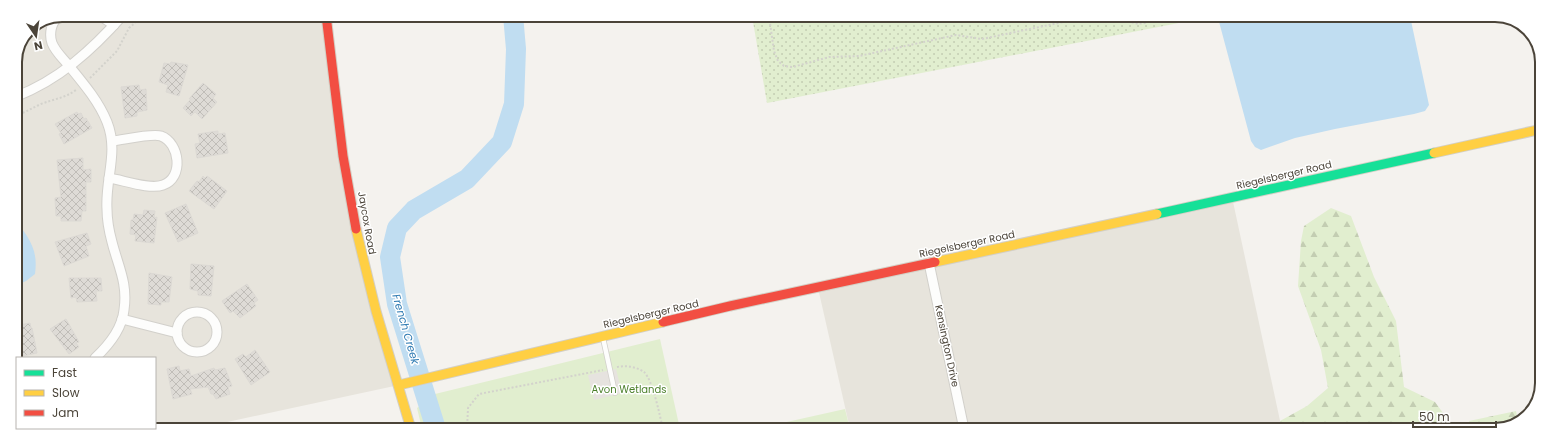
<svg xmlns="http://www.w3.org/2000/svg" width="1557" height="445" font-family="Poppins,sans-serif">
	<defs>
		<pattern id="grass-dots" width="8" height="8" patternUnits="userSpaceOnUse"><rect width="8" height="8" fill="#e1eecf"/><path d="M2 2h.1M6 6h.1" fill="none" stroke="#c3cdb2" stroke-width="1.8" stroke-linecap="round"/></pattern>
		<pattern id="forest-firs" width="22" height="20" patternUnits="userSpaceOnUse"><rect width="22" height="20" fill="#e1eecf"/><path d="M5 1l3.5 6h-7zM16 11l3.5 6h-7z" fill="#c3cdb2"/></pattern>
		<pattern id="building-cross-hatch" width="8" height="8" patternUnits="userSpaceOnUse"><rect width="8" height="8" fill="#dedbd6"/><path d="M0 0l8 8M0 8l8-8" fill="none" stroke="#c0bdb8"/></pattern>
	</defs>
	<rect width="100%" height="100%" fill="#f4f2ee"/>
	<g fill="#e7e4dc">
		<path d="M62 15H326L358 239 399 385 195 429 49 428H155V358H17V391L15 386V62L29 29Z"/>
		<path d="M1232 197 1282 430 850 429 818 288Z"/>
	</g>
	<path fill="url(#grass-dots)" d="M752 16H1183L1184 22 767 103Z"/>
	<g fill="url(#forest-firs)">
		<path d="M1331 208 1351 216 1374 277 1396 321 1404 387 1435 402 1446 417 1444 430H1282L1280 421 1307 406 1328 388 1321 350 1298 286 1301 241 1304 226Z"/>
		<path d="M1516 411 1518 422 1495 430H1472L1469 421Z"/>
	</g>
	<g fill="#e1eecf">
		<path d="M660 339 680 429H422L417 408 435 394Z"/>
		<path d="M845 409 850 429H755Z"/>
	</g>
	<path fill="#e6e3df" d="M616 369 622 393 594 400 588 375Z"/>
	<g fill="#c0ddf1">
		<path d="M1219 16H1410L1429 105 1425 111 1414 114 1335 129 1295 138 1261 150 1255 147 1251 141 1218 18Z"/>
		<path d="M15 188C21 199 15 211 18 222 20 227 24 231 27 236 35 249 37 259 35 274L26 281 15 286Z"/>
	</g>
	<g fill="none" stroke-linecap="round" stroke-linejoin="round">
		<path stroke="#c0ddf1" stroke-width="20" d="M436 429 397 304 390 257 397 228 414 210 467 179 502 142 514 104 516 49 513 15"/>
	</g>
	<g fill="url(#building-cross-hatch)" stroke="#dcd9d4">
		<path d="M171 62 188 65 179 96 166 92 168 85 159 82 164 63 170 64Z"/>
		<path d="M203 83 216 94 213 98 217 102 202 119 195 112 191 116 183 108 191 99H189Z"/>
		<path d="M139 85 140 90 146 89 147 110 137 112V116L125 118 121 87Z"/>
		<path d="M77 112 78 114 81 113 84 119 86 118 92 128 64 144 59 134 61 133 55 124Z"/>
		<path d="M218 131V134L225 133 228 153 197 158 195 144 200 143 198 134Z"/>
		<path d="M83 158V170L91 169V182H86V211H82L81 221H61V216H56L55 198 61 197 57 160Z"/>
		<path d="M203 176 205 178 207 176 227 191 214 209 189 191 197 181 199 182Z"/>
		<path d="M186 204 198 233 178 242 165 213Z"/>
		<path d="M144 210 155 211 154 218 157 217 154 243 135 241 136 235 130 234 131 220H133L134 214 143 215Z"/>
		<path d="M87 233 91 244 86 246 89 256 64 266 55 242Z"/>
		<path d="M191 264 214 266 211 296 198 295V291L190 289Z"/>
		<path d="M149 273 172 277 169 302H161V305L148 304Z"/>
		<path d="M69 278H101L102 291H96L97 301 77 302 76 297 71 298Z"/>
		<path d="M247 284 258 300 254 303 256 306 240 318 233 311 230 313 222 301Z"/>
		<path d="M66 319 79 342 76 343 79 347 69 354 50 329Z"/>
		<path d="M30 323 31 328H32L37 353 18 357V353H15V328L20 327 19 325Z"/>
		<path d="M255 350 270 372 251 385 235 359 243 354 246 357Z"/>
		<path d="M179 366 180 371 189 369 191 376 214 368 215 370 225 368 232 386 228 387 230 394 216 399 213 394H211L208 387 190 389 192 394 173 399 167 369Z"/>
	</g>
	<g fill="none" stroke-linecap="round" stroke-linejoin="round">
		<defs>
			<path id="lane" d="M603 338 615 393"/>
			<g id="street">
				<path d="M99 15 114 25"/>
				<path d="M58 17C51 23 49 34 52 43 56 53 64 59 70 67 84 84 99 102 107 122 119 152 105 179 107 209 107 220 109 231 112 242 118 266 128 283 124 310 122 329 109 345 95 358"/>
				<path d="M1537 48 1542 68"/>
				<path d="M15 97C59 80 92 50 123 15"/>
				<path d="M109 178C123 180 150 190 163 185 184 178 180 143 161 136 152 133 123 140 112 141"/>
				<path d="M929 263 964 429"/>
				<circle cx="197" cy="332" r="20"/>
				<path d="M122 319 177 333"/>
				<path d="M15 370 17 371"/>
			</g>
			<path id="fast" d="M1157 214 1434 153"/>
			<g id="slow">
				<path d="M1434 153 1542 129"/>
				<path d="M356 229 376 311 411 429"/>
				<path d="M935 262 1157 214"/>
				<path d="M399 385 663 322"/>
			</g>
			<g id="jam">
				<path d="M326 15 343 156 356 229"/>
				<path d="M663 322 730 306 935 262"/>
			</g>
		</defs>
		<use href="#lane" stroke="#d2d0cb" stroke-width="6"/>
		<use href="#street" stroke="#d2d0cb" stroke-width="11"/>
		<use href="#fast" stroke="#d3cfc5" stroke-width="11"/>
		<use href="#slow" stroke="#d3cfc5" stroke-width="11"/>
		<use href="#jam" stroke="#d3cfc5" stroke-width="11"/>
		<g stroke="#d3d2cc" stroke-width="2" stroke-dasharray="2 2" stroke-linecap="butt">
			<path d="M769 16 774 51 778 61 784 66 793 67 829 57 859 56 956 35 982 39 1092 16"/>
			<path d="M1117 16C1125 21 1141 27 1149 21L1150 16"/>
			<path d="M90 78 117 51 129 28 144 15"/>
			<path d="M15 115C25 113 32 108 41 104 54 99 65 98 76 90"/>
			<path d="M617 367C626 365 637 367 644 372 653 380 660 417 663 429"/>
			<path d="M467 429 468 408 479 394 603 370"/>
		</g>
		<use href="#lane" stroke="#fdfdfc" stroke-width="4.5"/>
		<use href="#street" stroke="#fdfdfc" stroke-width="9"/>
		<use href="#fast" stroke="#16e098" stroke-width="9"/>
		<use href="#slow" stroke="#ffcf43" stroke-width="9"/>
		<use href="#jam" stroke="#f24e42" stroke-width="9"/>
	</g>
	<g text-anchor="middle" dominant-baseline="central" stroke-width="3" stroke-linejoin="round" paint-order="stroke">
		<g font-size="10" fill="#4b4439" stroke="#fff">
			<text transform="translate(1284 175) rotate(-13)">Riegelsberger Road</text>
			<text transform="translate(367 223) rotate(80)">Jaycox Road</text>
			<text transform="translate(967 244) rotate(-12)">Riegelsberger Road</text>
			<text transform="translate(651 314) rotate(-13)">Riegelsberger Road</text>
			<text transform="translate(947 346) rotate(78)">Kensington Drive</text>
		</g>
		<g font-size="10" fill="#4a7f2a" stroke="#fff">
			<text x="629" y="389">Avon Wetlands</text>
		</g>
		<g font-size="11" font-style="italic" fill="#2e7ab2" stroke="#fff">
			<text transform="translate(406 329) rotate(74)">French Creek</text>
		</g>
	</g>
	<path d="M0 0H1557V445H0ZM62 22H1495A40 40 0 0 1 1535 62V383A40 40 0 0 1 1495 423H62A40 40 0 0 1 22 383V62A40 40 0 0 1 62 22Z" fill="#fff" fill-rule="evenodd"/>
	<path fill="none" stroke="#4b4439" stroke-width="2" d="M62 22H1495A40 40 0 0 1 1535 62V383A40 40 0 0 1 1495 423H62A40 40 0 0 1 22 383V62A40 40 0 0 1 62 22Z"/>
	<rect x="16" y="357" width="140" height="72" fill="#ffffff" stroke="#b7b4b0"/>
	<rect x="24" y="370" width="20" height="6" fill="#16e098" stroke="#b7b4b0"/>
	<text x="52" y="377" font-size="12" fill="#4b4439">Fast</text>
	<rect x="24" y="390" width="20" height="6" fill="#ffcf43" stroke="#b7b4b0"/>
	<text x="52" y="397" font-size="12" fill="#4b4439">Slow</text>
	<rect x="24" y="410" width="20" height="6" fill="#f24e42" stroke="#b7b4b0"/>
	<text x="52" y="417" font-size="12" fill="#4b4439">Jam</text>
	<g transform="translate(36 36) rotate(167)" stroke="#ffffff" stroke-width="3" paint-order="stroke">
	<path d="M0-3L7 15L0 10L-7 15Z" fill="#4b4439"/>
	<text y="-6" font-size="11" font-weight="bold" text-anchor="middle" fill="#4b4439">N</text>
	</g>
	<path d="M1413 421v6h83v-6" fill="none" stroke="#4b4439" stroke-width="2"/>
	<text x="1419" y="421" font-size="12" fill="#4b4439" stroke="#ffffff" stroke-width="3" paint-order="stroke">50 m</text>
</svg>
